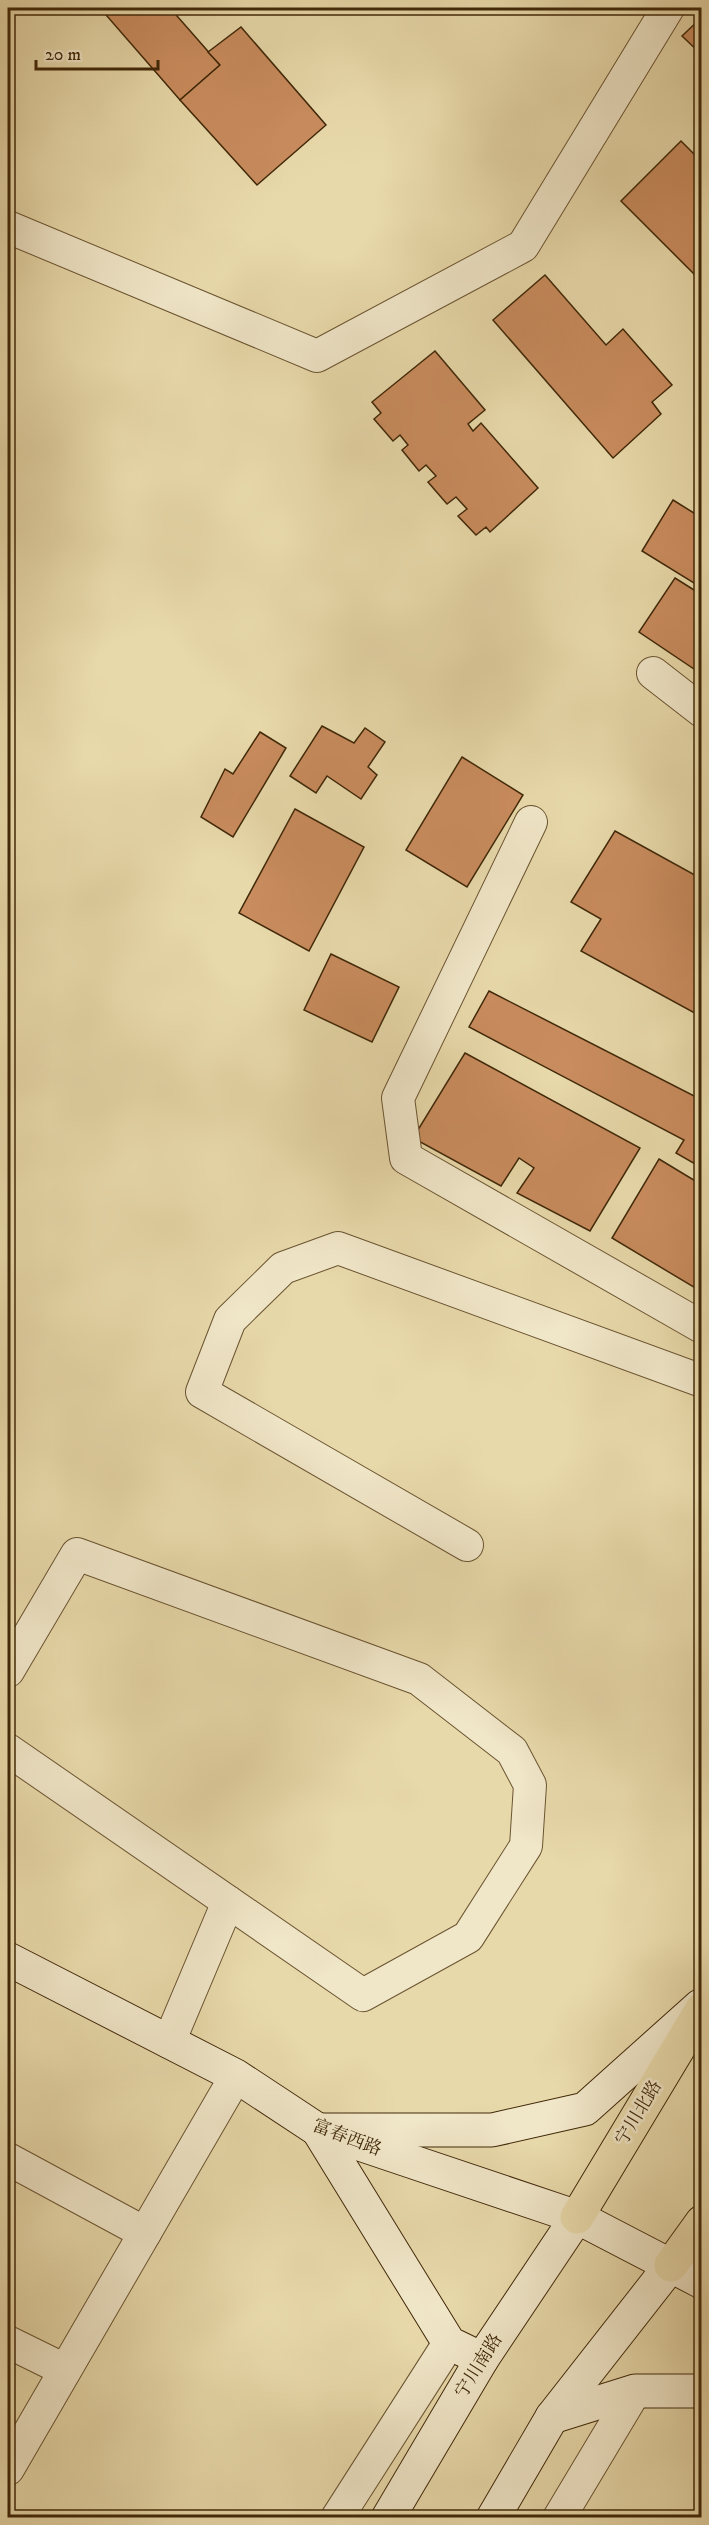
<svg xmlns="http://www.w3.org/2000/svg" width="709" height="2525" font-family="'IM FELL DW Pica','Noto Serif SC',serif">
	<rect width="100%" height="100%" fill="#e8d9aa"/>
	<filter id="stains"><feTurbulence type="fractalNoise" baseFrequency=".00333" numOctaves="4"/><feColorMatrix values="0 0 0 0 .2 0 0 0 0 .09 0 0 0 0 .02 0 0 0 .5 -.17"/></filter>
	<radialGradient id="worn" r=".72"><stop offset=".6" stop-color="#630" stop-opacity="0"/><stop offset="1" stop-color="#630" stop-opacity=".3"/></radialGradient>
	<g fill="#c98c5e" stroke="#402809" stroke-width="1.5">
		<path d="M100 8H170L220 65 180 100Z"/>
		<path d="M702 17V55L682 36Z"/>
		<path d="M241 27 326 125 257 185 180 100 220 65 208 52Z"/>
		<path d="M681 141 702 162V282L621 201Z"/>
		<path d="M545 275 606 345 623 329 672 385 652 402 661 414 613 458 493 320Z"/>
		<path d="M435 351 485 410 468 424 473 431 481 423 538 488 490 532 486 527 476 535 458 516 467 509 456 497 447 504 428 482 436 476 426 465 419 471 402 450 408 445 400 435 393 441 374 419 381 413 372 402Z"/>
		<path d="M673 500 702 518V588L642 551Z"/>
		<path d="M675 578 702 595V670L700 673 639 632Z"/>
		<path d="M322 726 354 743 365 728 385 742 368 767 377 775 361 799 327 776 316 793 290 776Z"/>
		<path d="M260 732 286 748 233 837 201 817 225 769 233 774Z"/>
		<path d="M462 757 523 795 467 887 406 850Z"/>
		<path d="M295 809 364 847 309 951 239 913Z"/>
		<path d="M615 831 702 879V1017L581 951 601 919 571 902Z"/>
		<path d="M331 954 399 987 372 1042 304 1010Z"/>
		<path d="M489 991 702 1100V1168L676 1153 684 1140 469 1027Z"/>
		<path d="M465 1053 640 1148 590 1231 517 1193 534 1168 519 1158 501 1186 413 1138Z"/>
		<path d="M659 1159 702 1185V1292L612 1238Z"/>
	</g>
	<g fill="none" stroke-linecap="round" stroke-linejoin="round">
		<defs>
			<g id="minor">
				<path d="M8 227 317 356 523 246 668 8"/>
				<path d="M653 673 702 711"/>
				<path d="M531 822 398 1098 406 1158 702 1327"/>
				<path d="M467 1545 202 1392 230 1320 283 1268 338 1248 702 1381"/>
				<path d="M8 1671 77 1554 419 1679 512 1751 530 1785 526 1846 468 1937 363 1995 8 1750"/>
				<path d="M169 2042 228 1902"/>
				<path d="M8 2159 145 2233"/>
				<path d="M8 2342 65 2370"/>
				<path d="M8 2469 236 2076"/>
				<path d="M337 2518 449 2343"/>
				<path d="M559 2518 635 2391"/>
			</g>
			<g id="secondary">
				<path d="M8 1959 236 2076 318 2130 577 2217 702 2282"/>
				<path d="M482 2359 449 2343 318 2130H492L585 2109 700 2006"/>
				<path d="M552 2417 635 2391H702"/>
				<path d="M388 2518 482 2359 577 2217"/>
				<path d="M493 2518 552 2417 671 2265"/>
			</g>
			<g id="primary">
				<path d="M577 2217 702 2009"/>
				<path d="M671 2265 702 2222"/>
			</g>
		</defs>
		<use href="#minor" stroke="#6a5431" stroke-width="34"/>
		<use href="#secondary" stroke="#402809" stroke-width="35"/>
		<use href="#primary" stroke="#402809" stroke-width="35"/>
		<use href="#minor" stroke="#f0e6c8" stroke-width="32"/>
		<use href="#secondary" stroke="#f0e6c8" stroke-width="33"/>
		<use href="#primary" stroke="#e8d9aa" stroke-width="33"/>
	</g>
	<g text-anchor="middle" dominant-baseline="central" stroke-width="5" stroke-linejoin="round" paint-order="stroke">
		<g font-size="18" fill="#402809" stroke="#f0e6c8">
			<text transform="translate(639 2113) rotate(-59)">宁川北路</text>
			<text transform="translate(347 2138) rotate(21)">富春西路</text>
			<text transform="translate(479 2366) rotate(-58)">宁川南路</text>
		</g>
	</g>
	<rect width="709" height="2525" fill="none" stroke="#e8d9aa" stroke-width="30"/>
	<rect x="9" y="9" width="691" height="2507" fill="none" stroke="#402809" stroke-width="3"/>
	<rect x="15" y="15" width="679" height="2495" fill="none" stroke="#402809" stroke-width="1.5"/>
	<path d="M36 60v9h122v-9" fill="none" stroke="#402809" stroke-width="3"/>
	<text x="45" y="60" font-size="18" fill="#402809" stroke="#f0e6c8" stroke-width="4.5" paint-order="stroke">20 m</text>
	<rect width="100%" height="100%" filter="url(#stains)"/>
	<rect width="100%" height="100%" fill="url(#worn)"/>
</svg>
